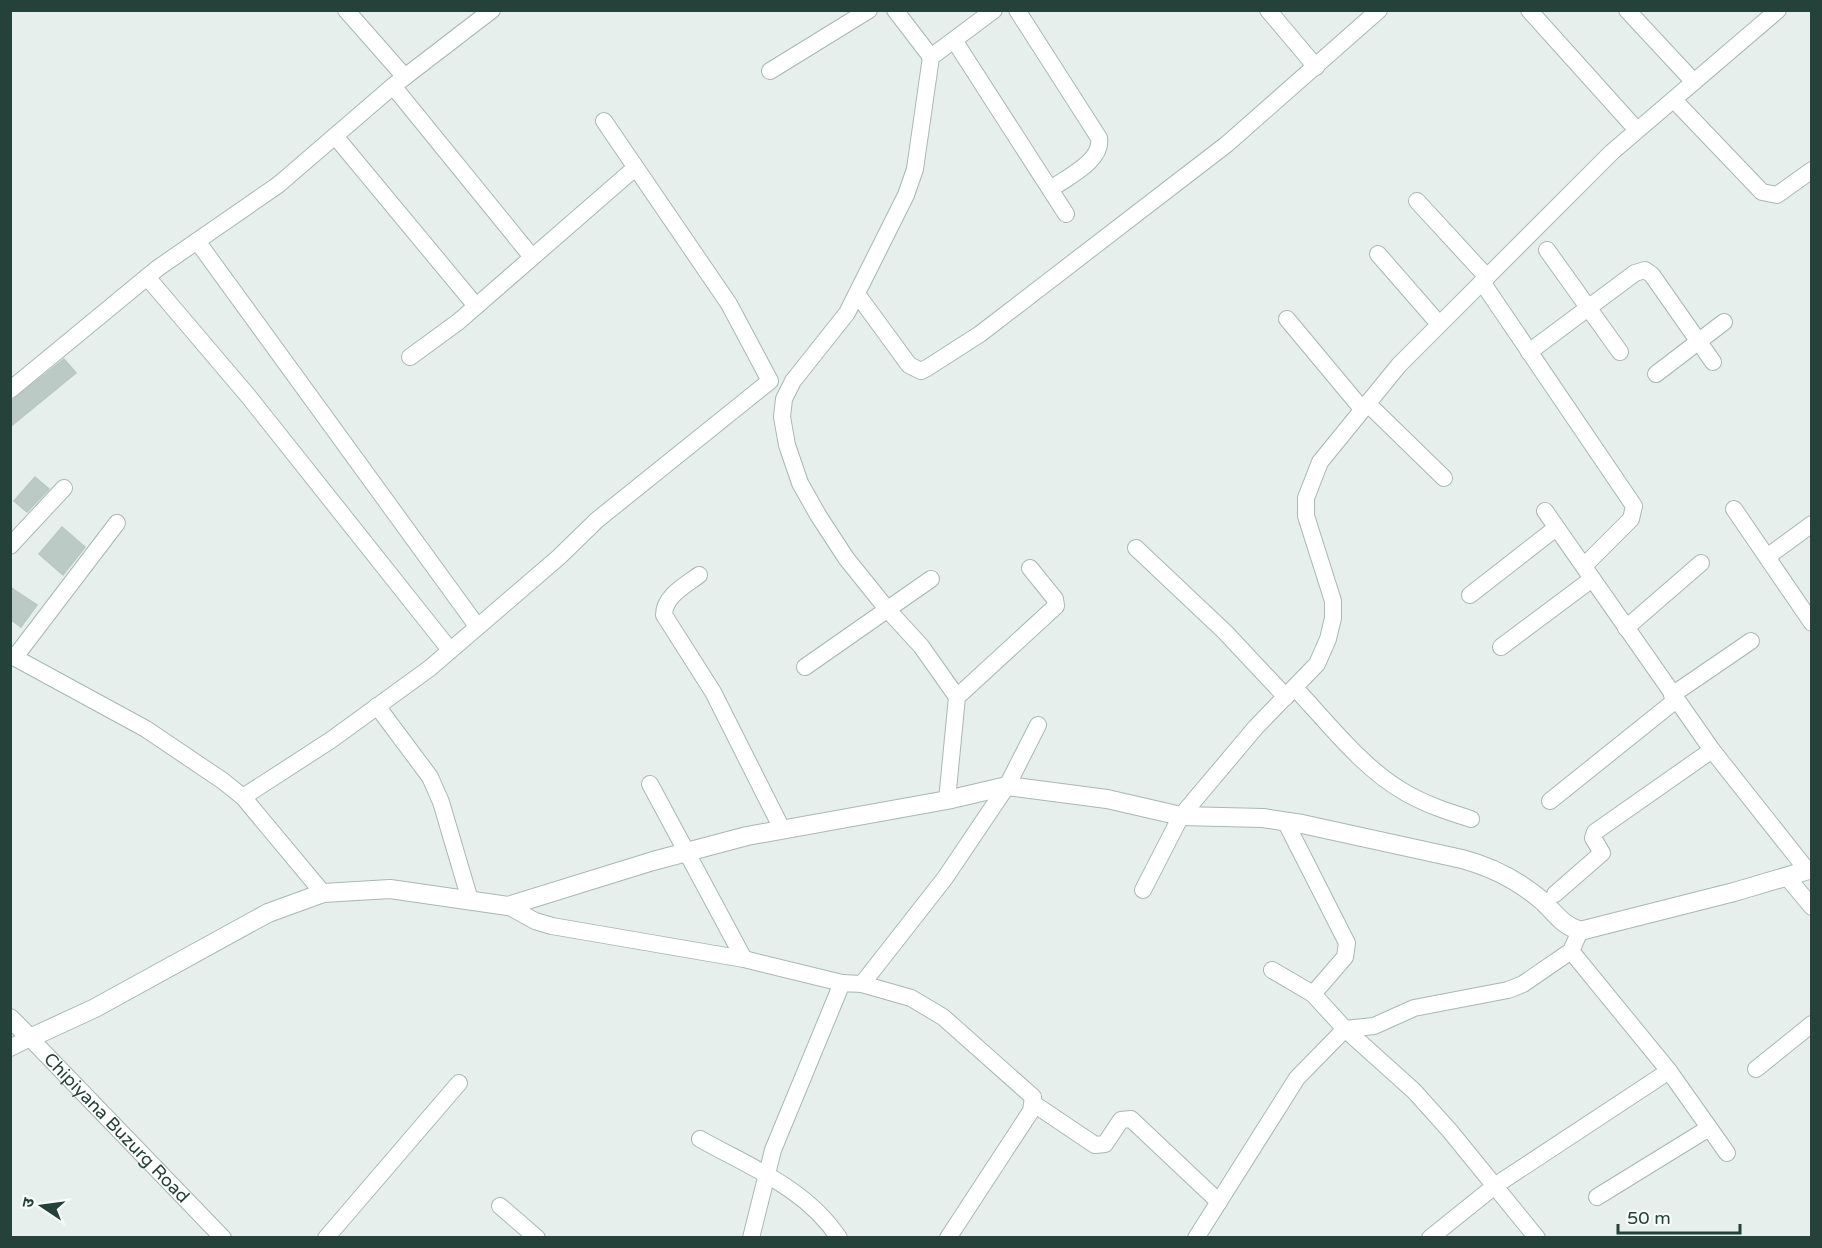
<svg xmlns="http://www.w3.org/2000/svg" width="1822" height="1248" font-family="'Varela Round','Noto Sans Devanagari',sans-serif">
	<rect width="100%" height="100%" fill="#e6efeb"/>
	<g fill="#bbcac4" stroke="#b8c9c2" stroke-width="1.5">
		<path d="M64 359 76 373 10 427V402Z"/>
		<path d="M35 477 49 489 27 512 14 501Z"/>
		<path d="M62 527 85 547 63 575 39 554Z"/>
		<path d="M10 587 37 605 21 627 10 619Z"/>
	</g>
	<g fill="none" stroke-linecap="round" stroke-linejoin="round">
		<defs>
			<g id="minor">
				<path d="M346 10 405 77"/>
				<path d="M895 10 931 57"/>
				<path d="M1017 10 1099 138C1103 161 1067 177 1051 189"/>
				<path d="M1268 10 1316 67"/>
				<path d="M1529 10 1636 129"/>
				<path d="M1627 10 1694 82"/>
				<path d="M954 40 1066 214"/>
				<path d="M770 71 869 10"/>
				<path d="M393 86 532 257"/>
				<path d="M1674 100 1762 192 1777 195 1812 170"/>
				<path d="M335 136 476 306"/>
				<path d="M1417 201 1487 277"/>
				<path d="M197 241 477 626"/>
				<path d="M1547 250 1620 352"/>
				<path d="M1378 254 1439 324"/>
				<path d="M147 277 249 397 450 650"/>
				<path d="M1482 282 1634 506 1631 519 1585 565"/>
				<path d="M857 294 909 365 921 371 927 368 980 334 1227 144 1379 10"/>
				<path d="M1287 319 1362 409"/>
				<path d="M1529 352 1635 273 1645 270 1652 275 1713 362"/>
				<path d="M410 357 458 322 635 168"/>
				<path d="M1656 374 1724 322"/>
				<path d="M10 390 158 268 278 185 393 86 492 10"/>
				<path d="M1367 403 1444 478"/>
				<path d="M1734 509 1812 623"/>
				<path d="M1545 511 1712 750 1807 870"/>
				<path d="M10 546 64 488"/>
				<path d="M1136 548 1225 632 1286 697"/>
				<path d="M1767 557 1812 524"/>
				<path d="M699 575C686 585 664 596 664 615L713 692 782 829"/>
				<path d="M1470 595 1556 528"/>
				<path d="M1626 628 1701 563"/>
				<path d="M1501 647 1592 579"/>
				<path d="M10 655 146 729 223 781 243 797 323 893"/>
				<path d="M15 657 117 523"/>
				<path d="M805 667 931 579"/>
				<path d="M1295 688C1329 724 1363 769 1406 793 1427 805 1449 812 1471 819"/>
				<path d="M1672 695 1751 641"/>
				<path d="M957 697 921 646 887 609 846 558 818 515 800 483 787 445 782 417 784 399 793 381 847 313 906 195 915 169 931 57 994 10"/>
				<path d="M377 706 430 777 441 802 470 900"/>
				<path d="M650 784 744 959"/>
				<path d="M243 797 331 740 430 668 559 557 597 520 770 381 729 304 604 121"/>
				<path d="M947 800 957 697 1056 606 1055 599 1030 568"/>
				<path d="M1550 801 1676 700"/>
				<path d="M1285 821 1347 943 1345 957 1313 994"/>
				<path d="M1786 876 1812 907"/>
				<path d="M1143 890 1181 816 1256 727 1317 664 1328 639 1333 618V601L1306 516V498L1320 462 1399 365 1612 152 1778 10"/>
				<path d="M1555 894 1602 853 1593 838 1595 832 1712 750"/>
				<path d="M508 906 535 921 552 926 744 959 842 983"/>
				<path d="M1272 970 1313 994 1345 1029 1414 1091 1450 1131 1537 1238"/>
				<path d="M862 984 911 998 943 1017 1033 1097 1031 1111 948 1238"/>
				<path id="s1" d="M10 1048 30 1038 223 1238"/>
				<path d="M1756 1069 1812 1024"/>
				<path d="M1669 1071 1727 1153"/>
				<path d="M1034 1104 1095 1145 1105 1144 1121 1120 1131 1119 1219 1202"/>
				<path d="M700 1139C750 1167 806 1188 839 1238"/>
				<path d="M1597 1197 1709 1128"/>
				<path d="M500 1206 537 1238"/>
				<path d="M326 1238 459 1083"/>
				<path d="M751 1238 773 1150 842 983 862 984 945 878 1007 786 1038 725"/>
				<path d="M1196 1238 1297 1078 1345 1029 1374 1026 1414 1008 1508 990 1523 984 1571 951 1580 931"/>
				<path d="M1430 1238 1496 1185 1669 1071 1571 951"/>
			</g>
			<path id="tertiary" d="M10 1018 30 1038 95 1008 268 913 323 893 390 889 508 906 653 861 747 836 947 800 1007 786 1107 799 1181 816 1263 818 1302 824 1462 859C1492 867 1516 879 1540 899 1556 913 1559 923 1580 931L1734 892 1812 869"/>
		</defs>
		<use href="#minor" stroke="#a8b8b2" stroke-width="18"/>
		<use href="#tertiary" stroke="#a8b8b2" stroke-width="20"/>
		<use href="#minor" stroke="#fff" stroke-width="16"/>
		<use href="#tertiary" stroke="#fff" stroke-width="18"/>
	</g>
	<g text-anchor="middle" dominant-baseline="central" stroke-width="6" stroke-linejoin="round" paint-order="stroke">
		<g font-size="18" fill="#24423a" stroke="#f7fbf9">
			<text stroke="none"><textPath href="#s1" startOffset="147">Chipiyana Buzurg Road</textPath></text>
		</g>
	</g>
	<rect width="1822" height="1248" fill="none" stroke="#24423a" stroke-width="24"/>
	<g transform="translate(42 1206) rotate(283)" stroke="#f7fbf9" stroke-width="4.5" paint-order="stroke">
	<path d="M0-4.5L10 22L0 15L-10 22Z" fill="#24423a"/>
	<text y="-9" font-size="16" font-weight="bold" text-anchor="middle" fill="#24423a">उ</text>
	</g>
	<path d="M1618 1224v9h122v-9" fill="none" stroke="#24423a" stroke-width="3"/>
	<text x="1627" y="1224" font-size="18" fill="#24423a" stroke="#f7fbf9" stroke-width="4.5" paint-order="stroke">50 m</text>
</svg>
